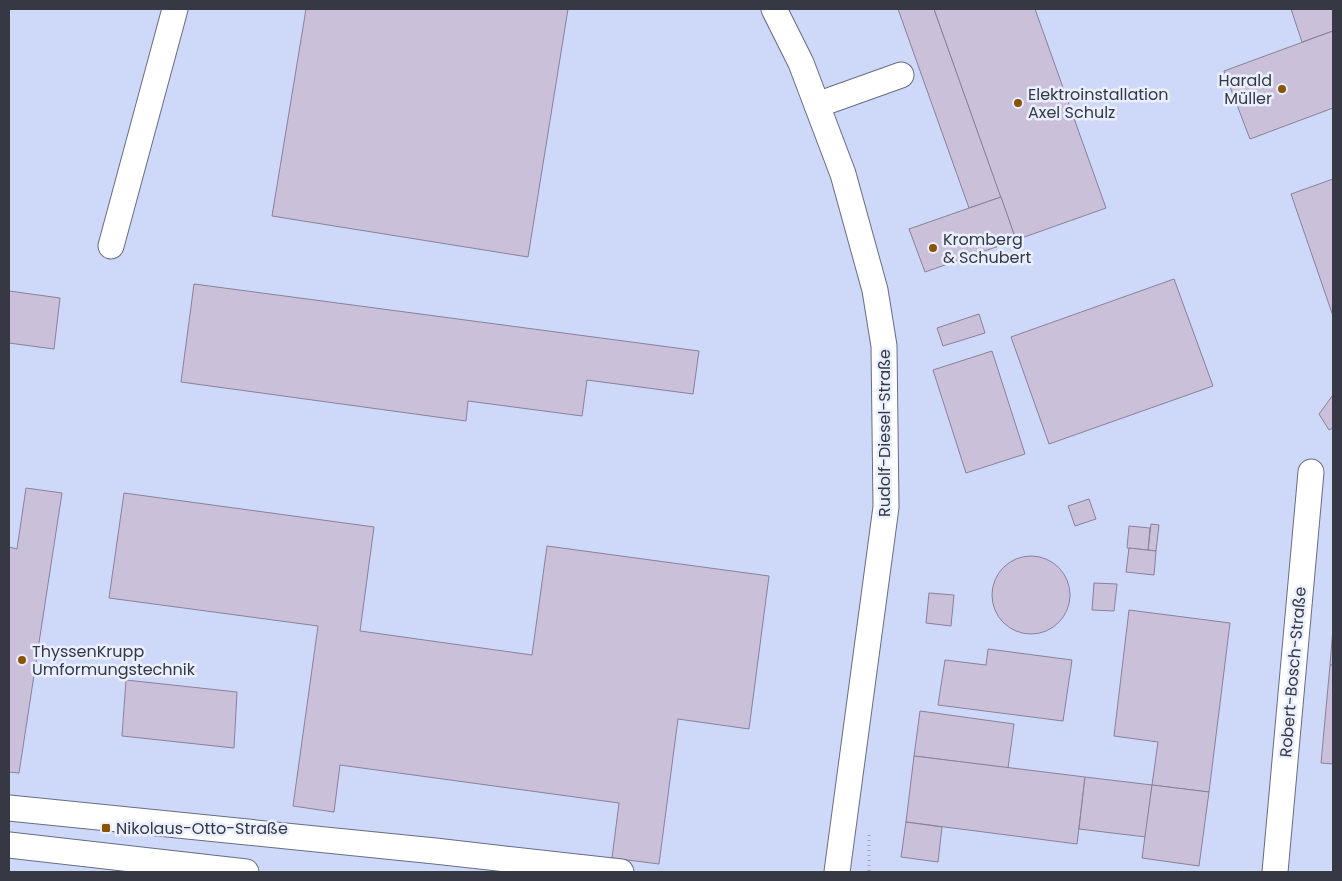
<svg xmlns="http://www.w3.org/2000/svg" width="1342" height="881" font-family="Poppins,sans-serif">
	<rect width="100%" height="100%" fill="#dae2fc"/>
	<rect fill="#ced8f9" x="9" y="9" width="1324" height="863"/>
	<g fill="#cac0da" stroke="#8a8098">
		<path d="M306 9H568L528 257 272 216Z"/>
		<path d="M898 9H934L1001 197 969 208Z"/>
		<path d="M934 9H1035L1106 208 1016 240Z"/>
		<path d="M1291 9H1333V31L1302 42Z"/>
		<path d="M1333 31V108L1250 139 1224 71Z"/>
		<path d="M1333 179V316L1291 194Z"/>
		<path d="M1001 197 1016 240 925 272 909 229Z"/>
		<path d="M1174 279 1213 386 1049 444 1011 337Z"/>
		<path d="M194 284 699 351 693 394 587 380 582 416 468 401 466 421 181 382Z"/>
		<path d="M9 291 60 298 54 349 9 343Z"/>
		<path d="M979 314 985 333 943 346 937 328Z"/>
		<path d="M992 351 1025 454 966 473 933 370Z"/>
		<path d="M1333 395V428L1329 430 1319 414Z"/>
		<path d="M26 488 62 493 19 773 9 772V547L17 549Z"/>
		<path d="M124 493 374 527 360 631 532 655 547 546 769 576 749 729 678 719 659 864 612 858 619 803 340 765 334 812 293 806 318 626 109 598Z"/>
		<path d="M1089 499 1096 519 1075 526 1068 506Z"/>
		<path d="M1151 524 1159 525 1156 551 1148 550Z"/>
		<path d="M1129 526 1150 528 1148 550 1127 548Z"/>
		<path d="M1129 548 1156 551 1154 575 1126 572Z"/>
		<circle cx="1031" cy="595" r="39"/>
		<path d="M1094 583 1117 584 1114 611 1092 610Z"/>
		<path d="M929 593 954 595 951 626 926 623Z"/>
		<path d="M1129 610 1230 623 1209 792 1152 785 1158 742 1114 736Z"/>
		<path d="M1333 628V665H1330Z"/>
		<path d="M988 649 1072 660 1063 721 938 705 945 660 986 665Z"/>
		<path d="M1330 665H1333V764L1321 763Z"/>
		<path d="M126 680 237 692 234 748 122 736Z"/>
		<path d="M920 711 1014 724 1008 768 914 756Z"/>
		<path d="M914 756 1085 777 1077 844 906 822Z"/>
		<path d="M1085 777 1152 785 1146 837 1079 829Z"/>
		<path d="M1152 785 1209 792 1199 866 1142 858Z"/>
		<path d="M906 822 942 827 938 862 901 857Z"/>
	</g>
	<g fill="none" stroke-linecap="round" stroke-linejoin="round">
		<defs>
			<g id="minor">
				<path d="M774 9 801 63 843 174 875 290 884 346 886 507 837 872"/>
				<path d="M817 105 901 75"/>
				<path d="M111 246 175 9"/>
				<path d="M9 808 435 851 621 872"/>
				<path d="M9 845 246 872"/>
				<path d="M1275 872 1311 472"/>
			</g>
		</defs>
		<use href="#minor" stroke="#666d84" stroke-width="27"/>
		<path stroke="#9da3b7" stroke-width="3" stroke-dasharray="1 4" stroke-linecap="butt" d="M869 835V872"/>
		<use href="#minor" stroke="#fff" stroke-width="25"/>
	</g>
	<g fill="#8a5502" stroke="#eaefff" stroke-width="2">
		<circle cx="1282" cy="89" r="5"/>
		<circle cx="1018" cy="103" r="5"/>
		<circle cx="933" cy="248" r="5"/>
		<circle cx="22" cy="660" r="5"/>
		<rect x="101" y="823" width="10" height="10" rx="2.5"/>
	</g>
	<g text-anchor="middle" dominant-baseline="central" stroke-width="5" stroke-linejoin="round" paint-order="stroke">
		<g font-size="16" fill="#363943" stroke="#eaefff" text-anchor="start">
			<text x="1272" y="80" text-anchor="end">Harald<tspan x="1272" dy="18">Müller</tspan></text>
			<text x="1028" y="94">Elektroinstallation<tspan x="1028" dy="18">Axel Schulz</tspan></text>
			<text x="943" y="239">Kromberg<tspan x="943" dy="18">&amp; Schubert</tspan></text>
			<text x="32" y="651">ThyssenKrupp<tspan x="32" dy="18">Umformungstechnik</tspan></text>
			<text x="116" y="828">Nikolaus-Otto-Straße</text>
		</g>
		<g font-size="16" fill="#363943" stroke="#eaefff">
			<text transform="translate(884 433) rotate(-90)">Rudolf-Diesel-Straße</text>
			<text transform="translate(1293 672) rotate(-85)">Robert-Bosch-Straße</text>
		</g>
	</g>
	<rect width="1342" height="881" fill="none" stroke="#363943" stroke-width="20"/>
</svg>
